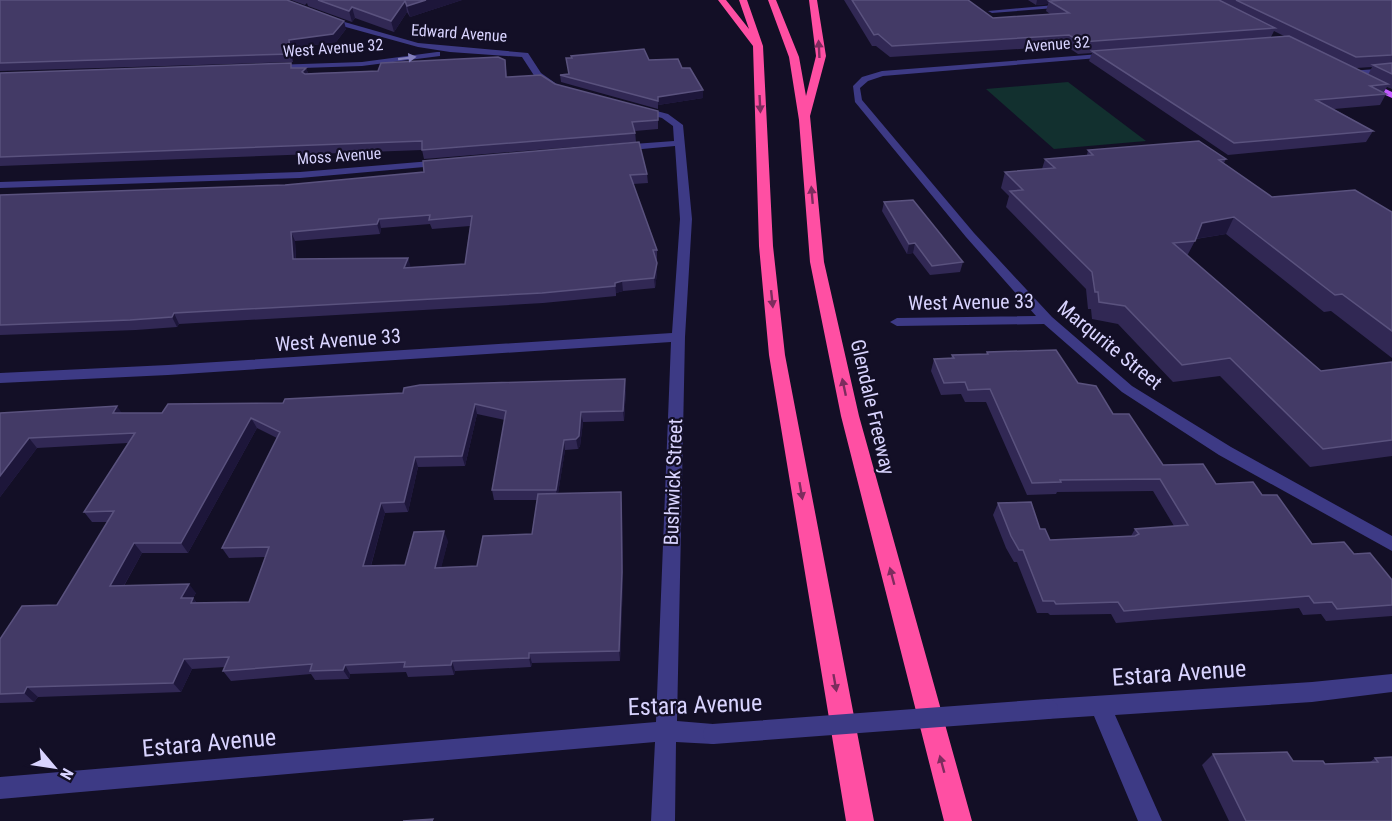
<svg xmlns="http://www.w3.org/2000/svg" width="1392" height="821" font-family="'Roboto Condensed',sans-serif">
	<rect width="100%" height="100%" fill="#130f26"/>
	<path fill="#12302f" d="M1068 82 1146 141 1054 149 986 89Z"/>
	<g fill="none" stroke-linecap="round" stroke-linejoin="round">
		<g fill="#3d3a85" fill-rule="evenodd">
			<path d="M1066 4 1068 7 992 13 988 11Z"/>
			<path d="M327 17 418 43 528 53 541 73 558 85 551 87 535 77 522 57 450 52 418 47 324 21Z"/>
			<path d="M437 52H440V56L362 66 273 69 269 67 273 65 362 62Z"/>
			<path d="M1113 53 1114 55 1110 57 883 76 868 81 860 88 862 100 974 233 1052 317 1132 386 1231 447 1392 536V551L1219 455 1122 392 1044 324 897 326 890 322 897 318 1036 316 966 237 855 102 853 86 862 77 882 71Z"/>
			<path d="M1392 68V72L1348 77 1344 74 1348 71Z"/>
			<path d="M638 106 668 114 683 125 692 219 685 337 677 721 713 724 721 727 724 734 721 741 713 744 676 742 675 821H651L655 742 0 799V777L656 722 671 342 168 375 0 383V373L168 365 672 333 680 219 675 146 620 151 615 148 620 145 674 141 673 126 662 118 635 111 633 109Z"/>
			<path d="M443 160 448 163 447 165 300 178 0 188V182L300 172Z"/>
			<path d="M1392 674V692L1312 702 1115 715 1162 821H1138L1094 716 1048 719 1041 716 1038 709 1041 702 1048 699 1312 682Z"/>
		</g>
		<path fill="#c25bff" fill-rule="evenodd" d="M1365 82H1371L1392 92V98L1365 86Z"/>
		<g fill="#ff4fa3" fill-rule="evenodd">
			<path d="M718 0H726L749 29 739 0H747L763 46 773 246 785 355 874 821H846L769 355 759 246 753 46Z"/>
			<path d="M768 0H776L799 57 806 96 816 56 809 0H817L826 56 810 116 824 262 859 416 972 821H944L841 416 810 262 799 120 789 57Z"/>
		</g>
		<path stroke="#3d3a85" stroke-width="20" d="M713 734 1048 709"/>
	</g>
	<g fill="#312854" fill-rule="evenodd">
		<path d="M0 0 346 29 336 42 291 48 293 62 0 71Z"/>
		<path d="M291 0H462L410 17 407 12 394 32 355 18 352 22 308 6 307 3 305 5Z"/>
		<path d="M844 0H968L993 18 1050 14 1046 11 1048 4 1036 5 1028 0H1392V89L1387 87 1384 92 1386 94 1380 105 1334 109 1373 131 1366 142 1228 155 1089 61 1092 53 1078 54 1066 46 890 57 876 46H872ZM1274 31 1284 36 1271 37ZM1372 67 1368 75 1356 68Z"/>
		<path d="M566 58 649 60 682 68 703 98 658 105V109L561 82 560 75 569 74Z"/>
		<path d="M505 60 507 77 555 84 658 111V129L635 131 636 142 424 159 422 150 0 166V73L306 68 308 73 378 71Z"/>
		<path d="M1088 150 1226 159 1224 163 1272 197 1392 212V358L1331 311 1324 312 1226 234 1196 239 1187 256 1321 371 1392 362V456L1310 467 1220 376 1173 382 1118 324 1092 319 1091 309H1088L1086 289 1006 207 1009 196 1001 188 1005 172 1042 169 1045 159 1087 155Z"/>
		<path d="M647 174 648 183 633 184 657 250V260H656L657 273 655 288 623 291 616 293V296L543 303 179 324 177 327 136 330 0 335V195ZM430 224 432 229 470 226 465 264 410 267 408 258 296 259 295 241 380 234 381 228Z"/>
		<path d="M884 202 963 262 960 272 930 275 913 253 907 254 882 211Z"/>
		<path d="M987 352 1078 383 1113 414 1163 465 1216 484 1262 495 1312 544 1354 554 1392 580V616L1326 621 1321 614 1303 615 1299 608 1116 623 1111 614 1050 615 1048 613H1037L1017 562H1014L1006 548 993 515 998 503 1040 529 1050 540 1131 536 1135 529 1174 526 1153 491 1057 492 1056 494 1027 495 986 402H965L961 394 941 395 931 371 934 359 951 358 952 355 986 354Z"/>
		<path d="M626 389 624 421 583 422 580 446 578 449 565 450 558 493 622 502 623 582 620 661 532 663 531 667 455 671 454 675 408 677 406 672 350 674 349 679 315 680 311 674 231 681 223 671 225 667 192 669 181 692 38 697 34 702 0 703V639L57 605 108 522H92L84 512 128 443 37 448 0 497V413H162L283 403ZM477 414 505 420 492 490 494 500H537L532 534 477 566 441 567 448 541 405 565 371 566 385 513 408 512 418 467 465 466ZM257 428 277 438 222 548 229 558 266 557 249 602 197 603 193 598 196 593 124 586 142 553H188Z"/>
		<path d="M1213 754 1325 764 1369 763 1375 758 1392 757V821H1229L1202 765Z"/>
	</g>
	<g fill="#1d163a">
		<path d="M426 0H462L410 17 407 6Z"/>
		<path d="M1037 0H1105L1049 1 1048 4 1036 5Z"/>
		<path d="M405 1 407 12 394 32 391 21Z"/>
		<path d="M352 7 355 18 352 22 349 11Z"/>
		<path d="M344 21 346 29 336 42 291 48 293 62 290 54 289 40Z"/>
		<path d="M306 68 309 76 302 72Z"/>
		<path d="M703 90V98L658 105V97Z"/>
		<path d="M1234 217 1226 234 1194 239 1202 223Z"/>
		<path d="M379 219 381 228 380 234 377 224Z"/>
		<path d="M291 232 295 241 296 269 293 259Z"/>
		<path d="M915 243 913 253 907 254 909 244Z"/>
		<path d="M408 258 411 268H404Z"/>
		<path d="M657 263V273L655 288 654 278Z"/>
		<path d="M622 281 623 291 616 293 615 283Z"/>
		<path d="M174 313 179 324 177 327 172 317Z"/>
		<path d="M625 379 626 389 624 421 623 411Z"/>
		<path d="M475 404 477 414 465 466 462 456Z"/>
		<path d="M117 406 124 416 113 413Z"/>
		<path d="M581 412 583 422 580 446 578 449 576 439Z"/>
		<path d="M251 418 257 428 188 553 181 543Z"/>
		<path d="M29 438 37 448 0 497V476Z"/>
		<path d="M564 440 565 450 557 500 556 490Z"/>
		<path d="M415 457 418 467 408 512 404 502Z"/>
		<path d="M621 492 623 582 620 661 619 651Z"/>
		<path d="M381 503 385 513 368 576 363 566Z"/>
		<path d="M444 531 448 541 439 577 435 568Z"/>
		<path d="M134 543 142 553 118 596 110 586Z"/>
		<path d="M189 584 196 593 193 598 200 607 181 598Z"/>
		<path d="M529 653 532 663 531 667 529 658Z"/>
		<path d="M184 659 192 669 181 692 173 683Z"/>
		<path d="M452 661 455 671 454 675 451 665Z"/>
		<path d="M345 665 350 674 349 679 343 670Z"/>
		<path d="M27 687 38 697 34 702 24 693Z"/>
	</g>
	<g fill="#433a66" stroke="#5a527e" stroke-width="1.5" fill-rule="evenodd">
		<path d="M0 0H287L344 21 333 34 289 40 290 54 0 63Z"/>
		<path d="M318 0H426L407 6 405 1 391 21 352 7 349 11Z"/>
		<path d="M852 0H968L993 18 1069 13 1049 1 1063 0H1219L1275 28 1081 42 1069 35 892 46 878 34 874 35Z"/>
		<path d="M1236 0H1392V55L1356 57Z"/>
		<path d="M1289 36 1388 84 1370 86 1386 94 1316 100 1373 131 1234 143 1092 51Z"/>
		<path d="M644 49 649 60 678 59 682 68H690L703 90 658 97V101L560 75 569 74 566 58H572L571 56Z"/>
		<path d="M498 57 505 60 506 77 541 75 555 84 658 111V120L632 122 635 133 422 150V141L0 157V73L291 63V68H306L302 72 305 74 378 71 381 63Z"/>
		<path d="M1392 63V74L1373 65Z"/>
		<path d="M1199 141 1226 159 1219 160 1272 197 1355 190 1392 212V331L1342 294 1335 295 1234 217 1202 223 1195 241 1173 243 1321 371 1392 362V440L1323 449 1230 358 1182 365 1125 306 1099 302 1098 292H1095L1092 272 1010 191 1023 190 1005 172 1055 168 1045 159 1093 155 1088 150Z"/>
		<path d="M639 142 647 174 630 175 657 250H653L657 263 654 278 622 281 615 283V286L542 293 174 313 172 317 130 320 0 325V195L285 185 424 172 423 161ZM430 215 429 220 472 216 465 264 404 268 408 258 293 259 291 232 377 224 379 219Z"/>
		<path d="M913 200 963 262 932 266 915 243 909 244 884 202Z"/>
		<path d="M1056 350 1078 383 1096 386 1113 414H1129L1163 465 1203 464 1216 484 1253 482 1262 495H1277L1312 544 1344 542 1354 554 1370 553 1392 580V605L1337 609 1332 602 1314 603 1309 596 1124 611 1118 602 1056 604 1054 601H1043L1023 550H1019L1011 536 998 503 1031 502 1040 529H1045L1050 540 1135 536 1139 534 1135 529 1188 525 1160 479 1060 480 1061 482 1032 483 990 389 968 390 965 382 944 383 934 359 954 358 952 355 988 354 987 352Z"/>
		<path d="M625 379 623 411 581 412 579 436 576 439 564 440 556 490H492L506 411 475 404 462 456 415 457 404 502 381 503 363 566 405 565 414 532 444 531 435 568 477 566 483 536 532 534 538 494 621 492 622 572 619 651 529 653V658L452 661 451 665 404 667 405 662 345 665 343 670 310 671 312 664 223 671 229 657 184 659 173 683 27 687 24 693 0 694V639L22 606 57 605 114 511 84 512 135 433 29 438 0 476V413L117 406 113 413H162L168 404 283 403 285 399 403 393 404 388 420 385ZM251 418 280 432 222 548 269 547 249 602 191 603 193 598H181L189 584 110 586 134 543H181Z"/>
		<path d="M1287 752 1293 761H1323L1325 764 1378 762 1375 758 1392 757V821H1246L1213 754Z"/>
		<path d="M433 819 432 821H403Z"/>
	</g>
	<defs><path id="oneway-solid" d="M-6-.8H1V-3.2L6.5 0L1 3.2V.8H-6Z" transform="scale(1.5)"/></defs>
	<g fill="#7d2c5e">
		<use href="#oneway-solid" transform="translate(819 49) rotate(-93)"/>
		<use href="#oneway-solid" transform="translate(760 104) rotate(87)"/>
		<use href="#oneway-solid" transform="translate(812 195) rotate(-95)"/>
		<use href="#oneway-solid" transform="translate(772 299) rotate(84)"/>
		<use href="#oneway-solid" transform="translate(844 387) rotate(-102)"/>
		<use href="#oneway-solid" transform="translate(801 491) rotate(80)"/>
		<use href="#oneway-solid" transform="translate(892 576) rotate(-105)"/>
		<use href="#oneway-solid" transform="translate(835 683) rotate(80)"/>
		<use href="#oneway-solid" transform="translate(942 764) rotate(-105)"/>
	</g>
	<use fill="#837fbc" href="#oneway-solid" transform="translate(407 58) rotate(-7)"/>
	<g text-anchor="middle" dominant-baseline="central" stroke-width="4.5" stroke-linejoin="round" paint-order="stroke">
		<g font-size="16" fill="#d9d4ff" stroke="#130f26">
			<text transform="translate(459 33) rotate(4)">Edward Avenue</text>
			<text transform="translate(1057 44) rotate(-4)">Avenue 32</text>
			<text transform="translate(333 48) rotate(-4)">West Avenue 32</text>
			<text transform="translate(339 156) rotate(-4)">Moss Avenue</text>
		</g>
		<g font-size="20" fill="#d9d4ff" stroke="#130f26">
			<text transform="translate(971 302) rotate(-1)">West Avenue 33</text>
			<text transform="translate(338 340) rotate(-4)">West Avenue 33</text>
			<text transform="translate(1110 345) rotate(39)">Marqurite Street</text>
			<text transform="translate(873 407) rotate(77)">Glendale Freeway</text>
			<text transform="translate(673 482) rotate(-88)">Bushwick Street</text>
		</g>
		<g font-size="24" fill="#d9d4ff" stroke="#130f26">
			<text transform="translate(1179 673) rotate(-4)">Estara Avenue</text>
			<text transform="translate(695 705) rotate(-2)">Estara Avenue</text>
			<text transform="translate(209 743) rotate(-5)">Estara Avenue</text>
		</g>
	</g>
	<g transform="translate(54 767) rotate(119)" stroke="#130f26" stroke-width="4.5" paint-order="stroke">
	<path d="M0-4.5L10 22L0 15L-10 22Z" fill="#d9d4ff"/>
	<text y="-9" font-size="16" font-weight="bold" text-anchor="middle" fill="#d9d4ff">N</text>
	</g>
</svg>
